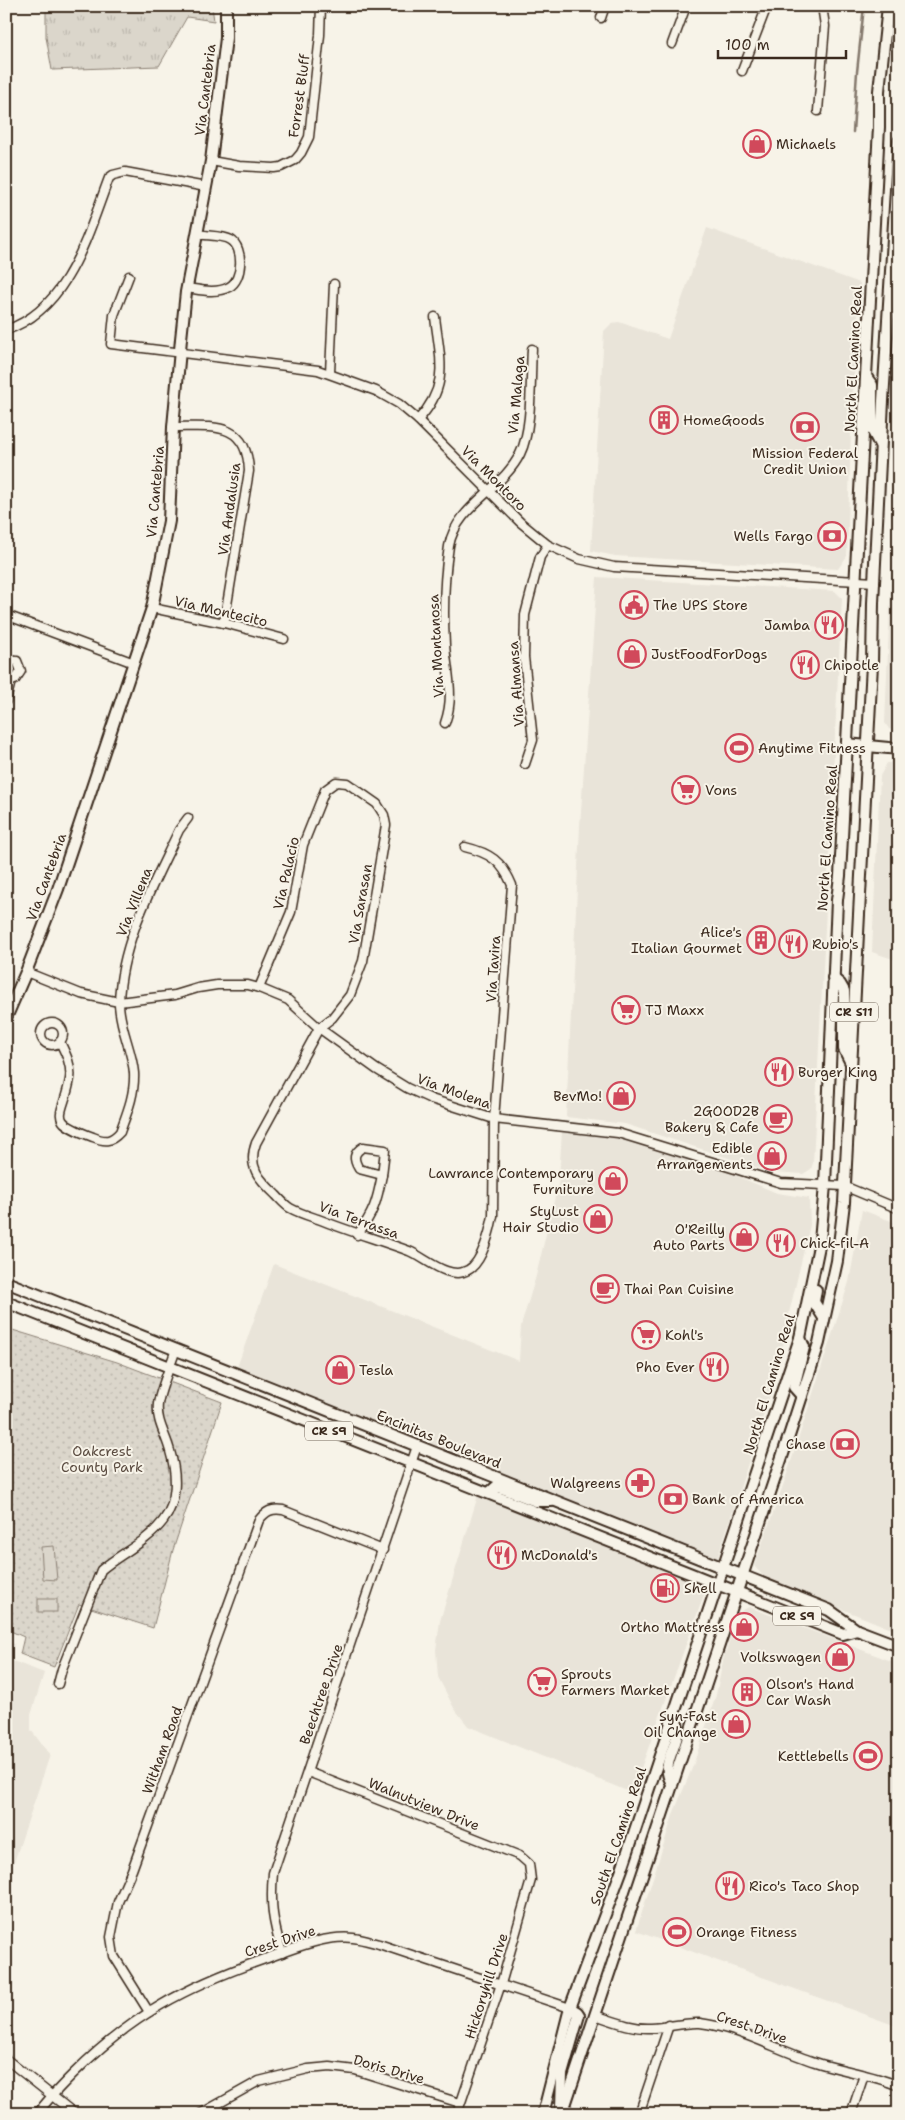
<svg xmlns="http://www.w3.org/2000/svg" width="905" height="2120" font-family="'Shantell Sans',sans-serif">
	<defs>
		<pattern id="grass-tufts" width="24" height="20" patternUnits="userSpaceOnUse" patternTransform="scale(1.25)"><rect width="24" height="20" fill="#dbd6cb"/><path d="M3 7l-1-3M5 7V3M7 7l1-3M15 17l-1-3M17 17v-4M19 17l1-3" fill="none" stroke="#bdb8ae"/></pattern>
		<pattern id="park-dots" width="8" height="8" patternUnits="userSpaceOnUse" patternTransform="scale(1.25)"><rect width="8" height="8" fill="#dbd6cb"/><path d="M2 2h.1M6 6h.1" fill="none" stroke="#bdb8ae" stroke-width="1.8" stroke-linecap="round"/></pattern>
	</defs>
	<rect width="100%" height="100%" fill="#f7f3e8"/>
	<filter id="ink" filterUnits="userSpaceOnUse"><feTurbulence type="fractalNoise" baseFrequency=".02" numOctaves="2"/><feDisplacementMap in="SourceGraphic" scale="10" xChannelSelector="R" yChannelSelector="G"/><feConvolveMatrix kernelMatrix="1 2 1 2 8 2 1 2 1" color-interpolation-filters="sRGB"/></filter>
	<g filter="url(#ink)">
		<g fill="#e9e4d9">
			<path d="M707 228 860 283 852 401 847 556 838 569 615 556 591 551 604 331 612 323 619 322 668 339Z"/>
			<path d="M892 556 899 558V732L889 729 885 723Z"/>
			<path d="M597 577 835 591 842 598 813 1163 811 1169 803 1174 774 1172 756 1167 625 1124 566 1117 580 826Z"/>
			<path d="M887 763H899V961L872 952 880 776Z"/>
			<path d="M562 1130 629 1139 727 1172 777 1193 809 1198 810 1225 790 1309 784 1342 771 1392 717 1560 236 1370 274 1264 519 1361 521 1326 536 1276 559 1180Z"/>
			<path d="M862 1210 899 1224V1632L765 1578 754 1566 785 1480 849 1282Z"/>
			<path d="M479 1492 708 1584 632 1793 468 1726 454 1708 438 1677 436 1650 440 1621Z"/>
			<path d="M749 1607 899 1664V2027L636 1931 674 1812 693 1766 716 1695 724 1656 739 1612Z"/>
			<path d="M6 1640 14 1644 10 1660 44 1673 31 1715V1730L50 1755 6 1886Z"/>
		</g>
		<path fill="url(#grass-tufts)" stroke="#8b8074" d="M46 6H212L214 21 187 17 159 66 52 70 46 37Z"/>
		<path fill="url(#park-dots)" stroke="#8b8074" d="M6 1328 117 1362 222 1402 173 1550 153 1628 79 1604 54 1667 20 1654 24 1637 6 1629Z"/>
		<g fill="#dbd6cb" stroke="#8b8074">
			<path d="M54 1546 57 1580 43 1579 41 1547Z"/>
			<rect x="38" y="1599" width="19" height="13"/>
		</g>
		<g fill="none" stroke-linecap="round" stroke-linejoin="round">
			<path stroke="#84786c" stroke-width="2.5" d="M853 132 857 72 864 6"/>
			<defs>
				<g id="minor">
					<path d="M601 18 605 6"/>
					<path d="M672 44 686 6"/>
					<path d="M742 71 767 6"/>
					<path d="M818 111 825 26 822 6"/>
					<path d="M211 161 239 166 274 168 281 167 295 160 301 153 309 137 320 35 321 6"/>
					<path d="M129 276 114 315 111 344 318 370 376 391 399 404 418 420 520 522 548 545 579 559 614 567 875 582"/>
					<path d="M187 288C201 290 216 294 229 287 243 280 244 248 231 240 223 235 206 236 197 234"/>
					<path d="M6 330C69 309 88 233 109 178L113 175 125 172 206 187"/>
					<path d="M330 373 334 284"/>
					<path d="M418 420C450 385 440 360 435 317"/>
					<path d="M173 427C212 427 247 420 249 471L224 623"/>
					<path d="M152 608 224 623 284 639"/>
					<path d="M6 615 134 663"/>
					<path d="M6 660 17 661 21 671 15 680H6"/>
					<path d="M6 701 11 681"/>
					<path d="M445 723C455 695 447 673 445 645 443 612 444 578 449 546 456 506 503 489 520 454 533 428 530 379 532 349"/>
					<path d="M525 764 533 740 524 657 525 615 540 557 548 545"/>
					<path d="M26 972 81 994 119 1002 175 995 198 988 217 985H248L259 988 288 1000 319 1028 376 1069 407 1088 431 1099 494 1119 618 1133 781 1183 844 1186 899 1209"/>
					<path d="M259 988 291 912 303 845 325 790 336 782 347 783 377 804 384 815 386 825 363 961 350 995 332 1018 319 1028 256 1143C247 1167 259 1179 276 1195 280 1199 285 1205 290 1208 299 1213 309 1216 318 1219 348 1231 379 1240 409 1251 426 1258 449 1281 468 1270 482 1263 490 1231 493 1216L494 1119 512 885C502 861 490 853 465 847"/>
					<circle cx="52" cy="1034" r="11"/>
					<path d="M60 1042C66 1054 72 1066 70 1079 63 1118 45 1119 93 1137 105 1142 111 1142 120 1132 127 1113 135 1094 134 1073 132 1049 119 1027 119 1002 121 941 154 884 179 830L188 818"/>
					<path d="M363 1147 385 1150 382 1175 359 1169C353 1159 353 1153 363 1147Z"/>
					<path d="M357 1235C374 1213 377 1201 382 1175"/>
					<path d="M58 1684 62 1669 101 1570C121 1553 146 1543 163 1521 178 1502 177 1474 170 1451 166 1435 156 1421 158 1404 160 1389 171 1365 176 1349"/>
					<path d="M308 1772 520 1856 529 1864 531 1880 501 1984 457 2114"/>
					<path d="M282 1953C273 1921 270 1907 273 1873L417 1446"/>
					<path d="M149 2012 114 1956 111 1937 118 1902 132 1870 259 1520C266 1511 272 1508 283 1510L383 1550"/>
					<path d="M595 2015C613 2021 632 2029 651 2028 667 2028 683 2022 700 2023 740 2028 777 2050 815 2062 842 2071 872 2074 899 2086"/>
					<path d="M6 2059 75 2114"/>
					<path d="M37 2114C48 2099 60 2087 73 2074 131 2016 185 1987 262 1960 290 1950 323 1935 353 1938 362 1939 371 1942 379 1944L570 2008"/>
					<path d="M200 2114 259 2081 308 2069 330 2067 355 2070 460 2103"/>
					<path d="M639 2114 669 2025"/>
					<path d="M851 2114 864 2075"/>
				</g>
				<g id="major">
					<path d="M898 6 897 13 899 16"/>
					<path d="M867 378 872 385V430L880 445"/>
					<path d="M847 744 899 749"/>
					<path d="M833 978 840 984 844 991V1049L851 1063"/>
					<path d="M6 1018 26 972 58 889 152 608 169 521 173 427 181 339 186 292 211 161 226 38V6"/>
					<path d="M6 1282 829 1610 857 1630 899 1646"/>
					<path d="M816 1290 814 1302 824 1318"/>
					<path d="M6 1302 843 1634 857 1630"/>
					<path d="M800 1338 804 1347 794 1387 802 1396"/>
					<path d="M489 1493 497 1486 536 1501H552"/>
					<path d="M672 1784C660 1763 676 1751 678 1730 678 1725 676 1719 674 1714"/>
					<path d="M561 2108 562 2074 579 2015 577 2012 570 2008"/>
					<path d="M543 2114 570 2008 622 1869 800 1338 820 1241 825 1185 837 900 840 876 879 127V91L888 6"/>
					<path d="M562 2114 790 1433 819 1343 837 1261 844 1203 872 664 873 603 883 401 899 141"/>
				</g>
			</defs>
			<use href="#minor" stroke="#3b2a1e" stroke-width="11"/>
			<use href="#major" stroke="#3b2a1e" stroke-width="14"/>
			<use href="#minor" stroke="#f7f3e8" stroke-width="8"/>
			<use href="#major" stroke="#f7f3e8" stroke-width="10"/>
		</g>
	</g>
	<defs>
		<symbol id="shop-ring" viewBox="-11 -11 22 22"><circle r="9.5" fill="#f7f3e8" stroke="#d1495b" stroke-width="1.5"/><path d="M-5-2.5h2.3a2.7 3.5 0 0 1 5.4 0H5L5.5 6h-11ZM-1.5-2.5h3a1.5 2.3 0 0 0-3 0Z" fill="#d1495b"/></symbol>
		<symbol id="building-ring" viewBox="-11 -11 22 22"><circle r="9.5" fill="#f7f3e8" stroke="#d1495b" stroke-width="1.5"/><path d="M-4-6H4V6H1V3H-1V6H-4ZM-2.5-4.3h1.7v1.8h-1.7ZM.8-4.3h1.7v1.8H.8ZM-2.5-1h1.7V.8h-1.7ZM.8-1h1.7V.8H.8Z" fill="#d1495b"/></symbol>
		<symbol id="bank-ring" viewBox="-11 -11 22 22"><circle r="9.5" fill="#f7f3e8" stroke="#d1495b" stroke-width="1.5"/><path d="M-6-4H6V4H-6ZM0-2.3a2.3 2.3 0 1 0 0 4.6a2.3 2.3 0 1 0 0-4.6Z" fill="#d1495b"/></symbol>
		<symbol id="civic-ring" viewBox="-11 -11 22 22"><circle r="9.5" fill="#f7f3e8" stroke="#d1495b" stroke-width="1.5"/><path d="M-.6-6.5H3V-4.5H.6V-3L4-1V1h2V6H-6V1h2V-1L-.6-3ZM-1.2 2.5V6h2.4V2.5Z" fill="#d1495b"/></symbol>
		<symbol id="restaurant-ring" viewBox="-11 -11 22 22"><circle r="9.5" fill="#f7f3e8" stroke="#d1495b" stroke-width="1.5"/><path d="M-5-6h1v4h1v-4h1v4h1v-4h1v5L-1.5 .5V6h-2V.5L-5-1ZM5-6V6H3V1.5H1.5Q1.5-4 5-6Z" fill="#d1495b"/></symbol>
		<symbol id="stadium-ring" viewBox="-11 -11 22 22"><circle r="9.5" fill="#f7f3e8" stroke="#d1495b" stroke-width="1.5"/><path d="M0-5a6.5 5 0 1 0 0 10a6.5 5 0 1 0 0-10ZM-3.5-1.8h7v3.6h-7Z" fill="#d1495b"/></symbol>
		<symbol id="supermarket-ring" viewBox="-11 -11 22 22"><circle r="9.5" fill="#f7f3e8" stroke="#d1495b" stroke-width="1.5"/><path d="M-6-5.5h2.5l.6 2H6L4.5 2H-2.5L-4.4-4H-6ZM-1.5 3.2a1.3 1.3 0 1 0 .1 0ZM3 3.2a1.3 1.3 0 1 0 .1 0Z" fill="#d1495b"/></symbol>
		<symbol id="cafe-ring" viewBox="-11 -11 22 22"><circle r="9.5" fill="#f7f3e8" stroke="#d1495b" stroke-width="1.5"/><path d="M-5.5-4.5H6V0H3Q3 3.5 0 3.5H-2.5Q-5.5 3.5-5.5 0ZM3-3.2v2h1.7v-2ZM-6 4.5H4V6H-6Z" fill="#d1495b"/></symbol>
		<symbol id="pharmacy-ring" viewBox="-11 -11 22 22"><circle r="9.5" fill="#f7f3e8" stroke="#d1495b" stroke-width="1.5"/><path d="M-2-6h4v4h4v4h-4v4h-4v-4h-4v-4h4Z" fill="#d1495b"/></symbol>
		<symbol id="fuel-ring" viewBox="-11 -11 22 22"><circle r="9.5" fill="#f7f3e8" stroke="#d1495b" stroke-width="1.5"/><path d="M-5.5-6h7V0h2V4h1.3V-2.5L3-4.5l.8-.8L6-3V5H2.5V1h-1V6h-7ZM-4.2-4.7v3.2H.2V-4.7Z" fill="#d1495b"/></symbol>
	</defs>
	<g fill-rule="evenodd">
		<use href="#shop-ring" x="741" y="128" width="32" height="32"/>
		<use href="#building-ring" x="648" y="404" width="32" height="32"/>
		<use href="#bank-ring" x="789" y="411" width="32" height="32"/>
		<use href="#bank-ring" x="816" y="520" width="32" height="32"/>
		<use href="#civic-ring" x="618" y="589" width="32" height="32"/>
		<use href="#restaurant-ring" x="813" y="609" width="32" height="32"/>
		<use href="#shop-ring" x="616" y="638" width="32" height="32"/>
		<use href="#restaurant-ring" x="789" y="649" width="32" height="32"/>
		<use href="#stadium-ring" x="723" y="732" width="32" height="32"/>
		<use href="#supermarket-ring" x="670" y="774" width="32" height="32"/>
		<use href="#building-ring" x="745" y="924" width="32" height="32"/>
		<use href="#restaurant-ring" x="777" y="928" width="32" height="32"/>
		<use href="#supermarket-ring" x="610" y="994" width="32" height="32"/>
		<use href="#restaurant-ring" x="763" y="1056" width="32" height="32"/>
		<use href="#shop-ring" x="605" y="1080" width="32" height="32"/>
		<use href="#cafe-ring" x="762" y="1103" width="32" height="32"/>
		<use href="#shop-ring" x="756" y="1140" width="32" height="32"/>
		<use href="#shop-ring" x="597" y="1165" width="32" height="32"/>
		<use href="#shop-ring" x="582" y="1203" width="32" height="32"/>
		<use href="#shop-ring" x="728" y="1221" width="32" height="32"/>
		<use href="#restaurant-ring" x="765" y="1227" width="32" height="32"/>
		<use href="#cafe-ring" x="589" y="1273" width="32" height="32"/>
		<use href="#supermarket-ring" x="630" y="1319" width="32" height="32"/>
		<use href="#restaurant-ring" x="698" y="1351" width="32" height="32"/>
		<use href="#shop-ring" x="324" y="1354" width="32" height="32"/>
		<use href="#bank-ring" x="829" y="1428" width="32" height="32"/>
		<use href="#pharmacy-ring" x="624" y="1467" width="32" height="32"/>
		<use href="#bank-ring" x="657" y="1483" width="32" height="32"/>
		<use href="#restaurant-ring" x="486" y="1539" width="32" height="32"/>
		<use href="#fuel-ring" x="649" y="1572" width="32" height="32"/>
		<use href="#shop-ring" x="728" y="1611" width="32" height="32"/>
		<use href="#shop-ring" x="824" y="1641" width="32" height="32"/>
		<use href="#supermarket-ring" x="526" y="1666" width="32" height="32"/>
		<use href="#building-ring" x="731" y="1676" width="32" height="32"/>
		<use href="#shop-ring" x="720" y="1708" width="32" height="32"/>
		<use href="#stadium-ring" x="852" y="1740" width="32" height="32"/>
		<use href="#restaurant-ring" x="714" y="1870" width="32" height="32"/>
		<use href="#stadium-ring" x="661" y="1916" width="32" height="32"/>
	</g>
	<g text-anchor="middle" dominant-baseline="central" stroke-width="4" stroke-linejoin="round" paint-order="stroke">
		<g fill="#f7f3e8" stroke="#73665b" stroke-width="1">
			<rect x="830" y="1002.5" width="48" height="19" rx="4"/>
			<rect x="305" y="1421.5" width="48" height="19" rx="4"/>
			<rect x="773" y="1606.5" width="48" height="19" rx="4"/>
		</g>
		<g font-size="12" font-weight="bold" fill="#3b2a1e">
			<text x="854" y="1012">CR S11</text>
			<text x="329" y="1431">CR S9</text>
			<text x="797" y="1616">CR S9</text>
		</g>
		<g font-size="14" fill="#3b2a1e" stroke="#f7f3e8">
			<text transform="translate(205 90) rotate(-83)">Via Cantebria</text>
			<text transform="translate(299 96) rotate(-82)">Forrest Bluff</text>
			<text transform="translate(853 359) rotate(-87)">North El Camino Real</text>
			<text transform="translate(516 395) rotate(-85)">Via Malaga</text>
			<text transform="translate(494 478) rotate(45)">Via Montoro</text>
			<text transform="translate(155 492) rotate(-85)">Via Cantebria</text>
			<text transform="translate(229 509) rotate(-82)">Via Andalusia</text>
			<text transform="translate(221 611) rotate(13)">Via Montecito</text>
			<text transform="translate(436 646) rotate(-93)">Via Montanosa</text>
			<text transform="translate(516 684) rotate(-94)">Via Almansa</text>
			<text transform="translate(827 838) rotate(-86)">North El Camino Real</text>
			<text transform="translate(286 873) rotate(-77)">Via Palacio</text>
			<text transform="translate(46 877) rotate(-70)">Via Cantebria</text>
			<text transform="translate(134 902) rotate(-68)">Via Villena</text>
			<text transform="translate(360 904) rotate(-80)">Via Sarasan</text>
			<text transform="translate(493 969) rotate(-86)">Via Tavira</text>
			<text transform="translate(454 1091) rotate(20)">Via Molena</text>
			<text transform="translate(359 1220) rotate(20)">Via Terrassa</text>
			<text transform="translate(769 1384) rotate(-73)">North El Camino Real</text>
			<text transform="translate(439 1439) rotate(22)">Encinitas Boulevard</text>
			<text transform="translate(321 1694) rotate(-71)">Beechtree Drive</text>
			<text transform="translate(162 1750) rotate(-70)">Witham Road</text>
			<text transform="translate(424 1804) rotate(22)">Walnutview Drive</text>
			<text transform="translate(618 1836) rotate(-71)">South El Camino Real</text>
			<text transform="translate(280 1941) rotate(-18)">Crest Drive</text>
			<text transform="translate(486 1986) rotate(-72)">Hickoryhill Drive</text>
			<text transform="translate(752 2027) rotate(19)">Crest Drive</text>
			<text transform="translate(389 2069) rotate(16)">Doris Drive</text>
		</g>
		<g font-size="14" fill="#3b2a1e" stroke="#f7f3e8" text-anchor="start">
			<text x="776" y="144">Michaels</text>
			<text x="683" y="420">HomeGoods</text>
			<text x="805" y="453" text-anchor="middle">Mission Federal<tspan x="805" dy="16">Credit Union</tspan></text>
			<text x="813" y="536" text-anchor="end">Wells Fargo</text>
			<text x="653" y="605">The UPS Store</text>
			<text x="810" y="625" text-anchor="end">Jamba</text>
			<text x="651" y="654">JustFoodForDogs</text>
			<text x="824" y="665">Chipotle</text>
			<text x="758" y="748">Anytime Fitness</text>
			<text x="705" y="790">Vons</text>
			<text x="742" y="932" text-anchor="end">Alice's<tspan x="742" dy="16">Italian Gourmet</tspan></text>
			<text x="812" y="944">Rubio's</text>
			<text x="645" y="1010">TJ Maxx</text>
			<text x="798" y="1072">Burger King</text>
			<text x="602" y="1096" text-anchor="end">BevMo!</text>
			<text x="759" y="1111" text-anchor="end">2GOOD2B<tspan x="759" dy="16">Bakery &amp; Cafe</tspan></text>
			<text x="753" y="1148" text-anchor="end">Edible<tspan x="753" dy="16">Arrangements</tspan></text>
			<text x="594" y="1173" text-anchor="end">Lawrance Contemporary<tspan x="594" dy="16">Furniture</tspan></text>
			<text x="579" y="1211" text-anchor="end">StyLust<tspan x="579" dy="16">Hair Studio</tspan></text>
			<text x="725" y="1229" text-anchor="end">O'Reilly<tspan x="725" dy="16">Auto Parts</tspan></text>
			<text x="800" y="1243">Chick-fil-A</text>
			<text x="624" y="1289">Thai Pan Cuisine</text>
			<text x="665" y="1335">Kohl's</text>
			<text x="695" y="1367" text-anchor="end">Pho Ever</text>
			<text x="359" y="1370">Tesla</text>
			<text x="826" y="1444" text-anchor="end">Chase</text>
			<text x="621" y="1483" text-anchor="end">Walgreens</text>
			<text x="692" y="1499">Bank of America</text>
			<text x="521" y="1555">McDonald's</text>
			<text x="684" y="1588">Shell</text>
			<text x="725" y="1627" text-anchor="end">Ortho Mattress</text>
			<text x="821" y="1657" text-anchor="end">Volkswagen</text>
			<text x="561" y="1674">Sprouts<tspan x="561" dy="16">Farmers Market</tspan></text>
			<text x="766" y="1684">Olson's Hand<tspan x="766" dy="16">Car Wash</tspan></text>
			<text x="717" y="1716" text-anchor="end">Syn-Fast<tspan x="717" dy="16">Oil Change</tspan></text>
			<text x="849" y="1756" text-anchor="end">Kettlebells</text>
			<text x="749" y="1886">Rico's Taco Shop</text>
			<text x="696" y="1932">Orange Fitness</text>
		</g>
		<g font-size="14" fill="#5b4c41" stroke="#f7f3e8">
			<text x="102" y="1451">Oakcrest<tspan x="102" dy="16">County Park</tspan></text>
		</g>
	</g>
	<rect width="905" height="2120" fill="none" stroke="#f7f3e8" stroke-width="25"/>
	<rect x="12" y="12" width="880" height="2095" fill="none" stroke="#3b2a1e" stroke-width="2" filter="url(#ink)"/>
	<path d="M718 50v8h128v-8" fill="none" stroke="#3b2a1e" stroke-width="2.5"/>
	<text x="725" y="50" font-size="15" fill="#3b2a1e" stroke="#f7f3e8" stroke-width="4" paint-order="stroke">100 m</text>
</svg>
